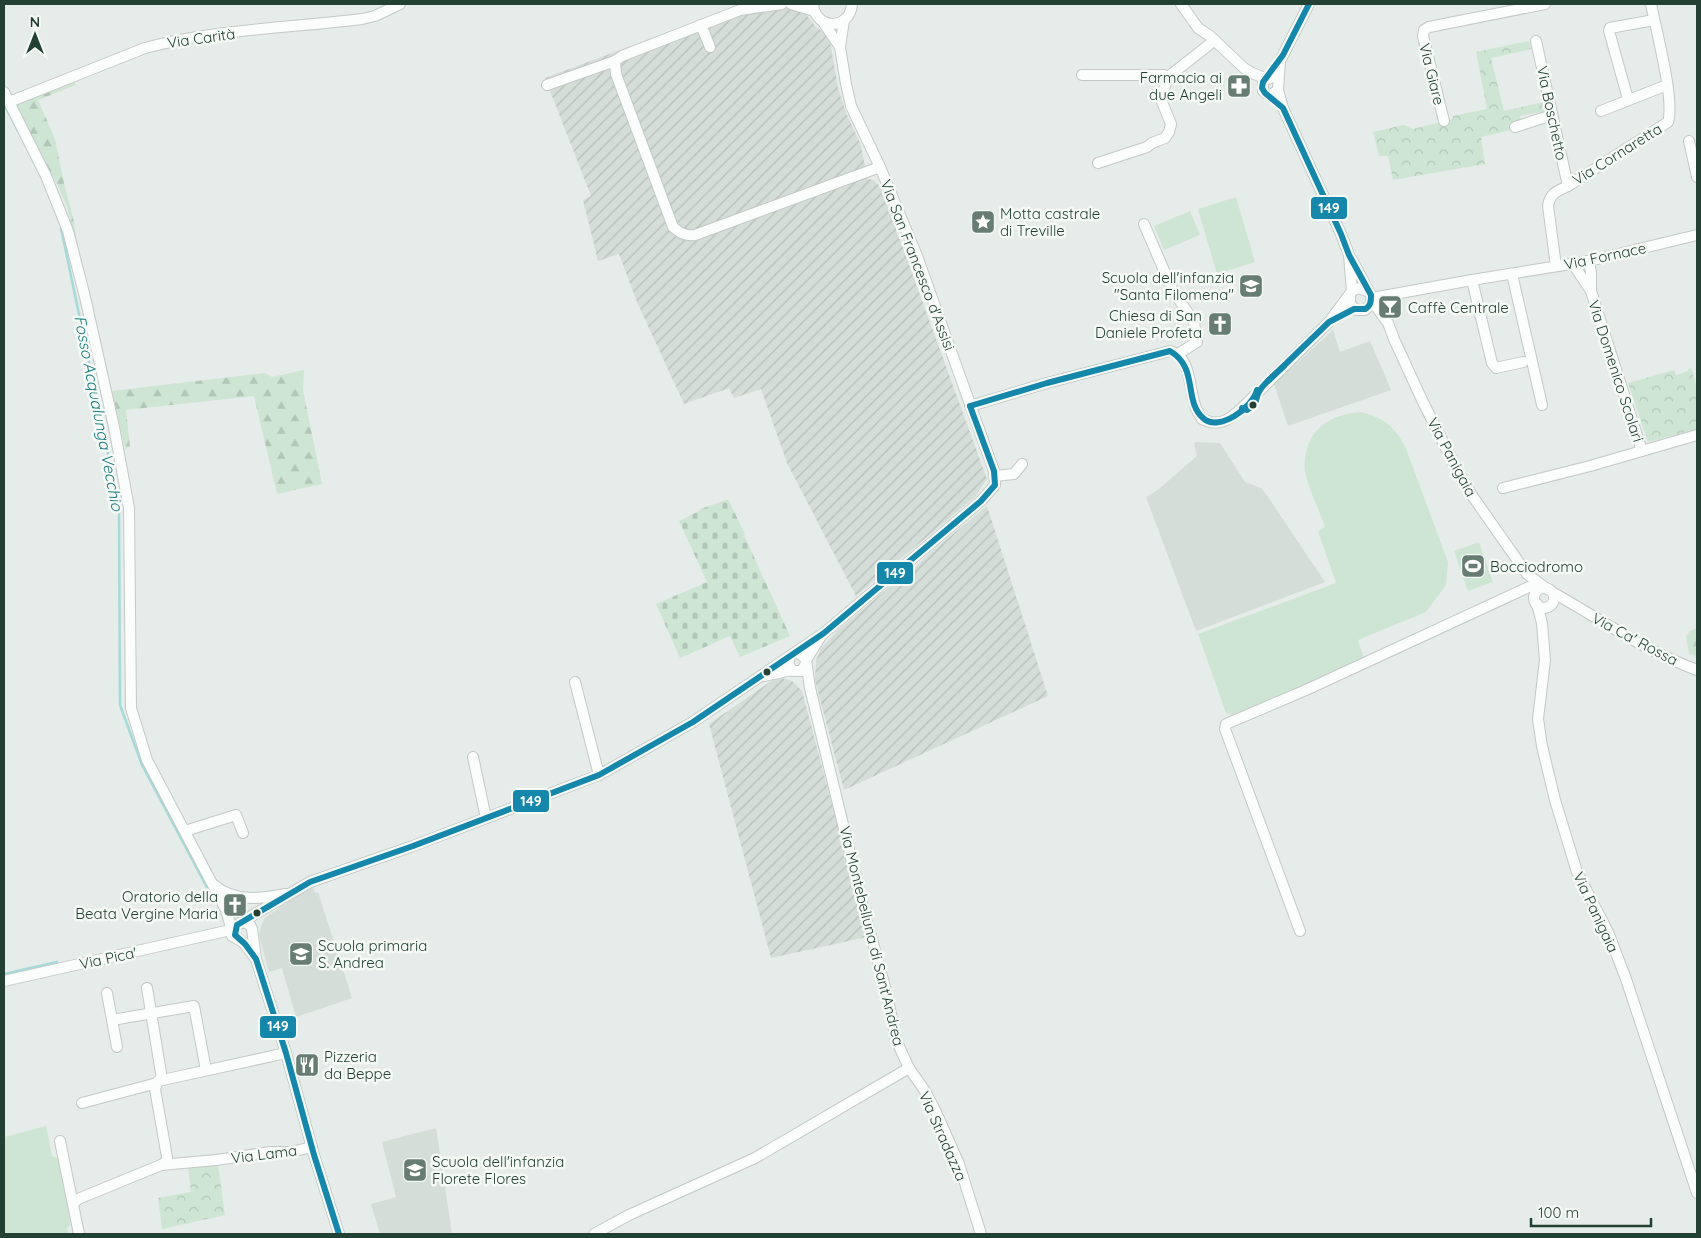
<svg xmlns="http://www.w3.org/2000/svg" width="1701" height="1238" font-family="Quicksand,sans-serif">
	<defs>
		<pattern id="industrial-furrows" width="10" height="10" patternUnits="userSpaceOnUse" patternTransform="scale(1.25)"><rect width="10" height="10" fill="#d4ddd8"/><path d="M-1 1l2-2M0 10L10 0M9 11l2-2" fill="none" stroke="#b6bfba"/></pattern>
		<pattern id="forest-firs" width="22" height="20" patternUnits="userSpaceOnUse" patternTransform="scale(1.25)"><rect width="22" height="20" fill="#cfe5d3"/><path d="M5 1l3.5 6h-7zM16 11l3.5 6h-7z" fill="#b1c6b6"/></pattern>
		<pattern id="cemetery-stones" width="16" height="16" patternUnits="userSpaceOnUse" patternTransform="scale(1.25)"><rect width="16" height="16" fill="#cfe5d3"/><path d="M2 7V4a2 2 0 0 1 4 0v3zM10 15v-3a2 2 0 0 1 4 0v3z" fill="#b1c6b6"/></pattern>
		<pattern id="park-crowns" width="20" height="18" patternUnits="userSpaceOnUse" patternTransform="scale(1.25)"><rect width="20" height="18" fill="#cfe5d3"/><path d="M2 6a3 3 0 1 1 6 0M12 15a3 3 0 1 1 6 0" fill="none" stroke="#b1c6b6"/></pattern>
	</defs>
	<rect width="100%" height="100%" fill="#e6ece9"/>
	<g fill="#d4ddd8">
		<path d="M1333 330 1340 352 1370 341 1391 390 1288 426 1274 384Z"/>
		<path d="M1197 442 1220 443 1245 482 1261 488 1268 497 1325 582 1196 631 1146 497 1159 489 1197 456 1194 443Z"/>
		<path d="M313 887 315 893 318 892 352 998 296 1017 282 968 269 972 259 935 262 924 265 918 289 901Z"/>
		<path d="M436 1128 452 1234H380L371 1204 396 1197 382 1142Z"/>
	</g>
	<g fill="url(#industrial-furrows)">
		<path d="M748 4H794L804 12 816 27 827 35 830 41 838 88 846 113 860 143 868 179 874 180 881 188 987 479 975 497 856 596 787 463 761 389 734 398 729 388 684 404 637 302 619 254 598 261 583 200 591 196 545 78 741 5Z"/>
		<path d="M987 506 1048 696 844 790 815 680 816 661 821 648 838 630 904 575 909 573 930 553Z"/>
		<path d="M782 678 792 681 802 691 867 937 771 958 709 724 774 679Z"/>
	</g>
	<g fill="url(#forest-firs)">
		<path d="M73 79 76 85 38 100 55 139 64 183 74 222 78 248 67 207 58 186 16 106 23 99Z"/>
		<path d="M304 370 303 390 322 484 277 494 254 396 126 410 130 447 125 449 112 391 265 373 272 377Z"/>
		<path d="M1697 628V656L1689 654 1686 637 1690 631Z"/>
	</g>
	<path fill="url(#cemetery-stones)" d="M728 499 745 534 744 535 790 636 740 657 730 636 680 658 656 604 707 582 679 521 699 511 701 509Z"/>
	<g fill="url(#park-crowns)">
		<path d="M1529 41 1531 49 1491 58 1504 111 1544 102 1546 111 1520 116 1522 122 1515 129 1481 137 1485 164 1393 180 1388 156H1379L1373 132 1404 125 1413 129 1453 119V116L1487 109 1476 52Z"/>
		<path d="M1691 368 1697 388V429L1648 442 1628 383 1674 370 1676 375 1688 371V369Z"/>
		<path d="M218 1164 225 1215 162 1229 158 1198 191 1192 188 1167Z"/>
	</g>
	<g fill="#cfe5d3">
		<path d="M1236 197 1255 262 1217 274 1198 209Z"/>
		<path d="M1190 211 1200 235 1164 250 1154 226Z"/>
		<path d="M1361 412C1384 418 1393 425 1405 446L1448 562 1446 585 1426 612 1358 640 1364 658 1246 712 1232 715 1226 713 1198 634 1336 583 1318 531 1325 527C1320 512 1308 487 1305 472 1304 464 1305 456 1307 449 1315 423 1336 414 1361 412Z"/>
		<path d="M1479 542 1493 582 1468 591 1454 551Z"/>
		<path d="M46 1126 52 1156 59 1159 73 1223 67 1228 69 1234H4V1137Z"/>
	</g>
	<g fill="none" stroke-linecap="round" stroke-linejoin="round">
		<g stroke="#a6dada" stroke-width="2.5">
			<path d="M4 104 21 136"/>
			<path d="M61 228 119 506 120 705 142 765 211 895"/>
			<path d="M4 974 57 962"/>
		</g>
		<defs>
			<g id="minor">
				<path d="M782 4 740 10 622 56 615 61 616 74 673 227C680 233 685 236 695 235L880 167"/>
				<path d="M791 4 814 11"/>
				<path d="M813 4C815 30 850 31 852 4"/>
				<path d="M1181 4 1198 28 1210 36 1244 68 1252 73 1267 79"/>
				<path d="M823 22 840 47"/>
				<path d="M701 25 710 47"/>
				<path d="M1536 41 1568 186"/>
				<path d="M1280 61 1278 90 1283 108 1341 234 1349 255 1352 291"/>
				<path d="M1082 75H1164L1168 77"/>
				<path d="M1268 78 1280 61 1309 4"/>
				<path d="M1271 78 1267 79 1263 82V91L1267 94 1271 95 1278 90"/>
				<path d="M547 85 615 61"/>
				<path d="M4 92 46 176 68 231 85 297 114 427 129 508 131 708 147 760 226 910 230 924 235 928"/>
				<path d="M1628 99 1609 31 1610 28 1654 20"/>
				<path d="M9 102 145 48C215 29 290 28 362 19L375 16 400 4"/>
				<path d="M1601 111 1667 85"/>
				<path d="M1444 121 1423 36 1424 30 1429 27 1545 4"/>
				<path d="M1515 127 1552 115"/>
				<path d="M1689 141 1697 177"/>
				<path d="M1098 163 1147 147 1152 143 1165 138 1169 132 1171 124 1162 102 1163 92 1168 77 1215 40"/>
				<path d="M1144 224 1172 289 1194 322 1197 342 1178 354"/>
				<path d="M1589 261 1591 273V290"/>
				<path d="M1573 264 1591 291 1642 451"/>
				<path d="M1556 266 1548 206C1550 193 1557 191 1568 186L1668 122C1675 100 1656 30 1651 4"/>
				<path d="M1512 274 1542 405"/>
				<path d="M1472 280 1492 363 1496 368 1523 362"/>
				<path d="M1350 296V304L1356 310H1365L1371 304V295L1352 260"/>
				<path d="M1372 298 1472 280 1589 261 1697 235"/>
				<path d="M1372 301 1388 323 1394 339 1422 400 1455 466 1471 494 1527 574 1547 589"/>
				<path d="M970 406 1047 383 1170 351C1191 356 1189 388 1195 405 1196 410 1200 415 1202 419 1219 427 1229 420 1241 409L1329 322 1352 291 1359 288 1369 292"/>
				<path d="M995 476 1014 474 1022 464"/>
				<path d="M1503 488 1590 466 1697 435"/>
				<circle cx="1544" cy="598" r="10"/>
				<path d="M1552 592C1600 619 1645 651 1697 670"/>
				<path d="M1537 604 1542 623 1545 660 1538 719 1542 746 1555 800 1577 872 1608 932 1626 979 1697 1193"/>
				<path d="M795 653 801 654 806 660 810 688 862 903 887 994 896 1040 909 1068 925 1091 936 1112 959 1164 981 1234"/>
				<path d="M790 656 788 664 793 671H802L806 663"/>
				<path d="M806 660 821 636"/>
				<path d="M764 676 792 670"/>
				<path d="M575 682 599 775"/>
				<path d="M473 757 486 818"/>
				<path d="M185 831 236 815 243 833"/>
				<path d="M214 885C234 902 261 899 286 894"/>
				<path d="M241 922 310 882 413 846 599 775 693 722 824 633 981 501 995 485 994 471 917 256 880 167 851 106 846 84 840 47 844 20"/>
				<path d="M1300 931 1225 729 1226 724 1306 690 1531 586"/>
				<path d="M232 936 243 942 255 958"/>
				<path d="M237 937 234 932 237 925 244 922 250 925 252 929 256 959 286 1053 314 1155 339 1234"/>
				<path d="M4 981 235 929"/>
				<path d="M147 988 162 1079"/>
				<path d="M107 993 117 1047"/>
				<path d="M112 1020 194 1006 206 1070"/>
				<path d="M82 1103 157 1083"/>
				<path d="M60 1141 79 1234"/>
				<path d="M161 1165 166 1162 167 1157 155 1089 158 1081 286 1053"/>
				<path d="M73 1204 78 1199 161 1165 216 1160 271 1152H291L312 1147"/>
				<path d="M594 1234 629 1215 755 1158 909 1068"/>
			</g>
		</defs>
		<use href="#minor" stroke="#c3c9c6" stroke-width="12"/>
		<use href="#minor" stroke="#fbfcfc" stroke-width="10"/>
		<defs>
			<g id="bus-1">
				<path d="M1268 381 1329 322 1354 309H1365C1371 306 1371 301 1371 295L1349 255 1341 234 1283 108 1265 93 1262 88 1263 82 1283 55 1309 4"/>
				<path d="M970 406 1047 383 1170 351C1199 368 1183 400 1203 418 1219 433 1253 407 1257 390"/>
				<path d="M1242 408 1247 410C1260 402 1254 399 1260 390 1266 381 1277 373 1284 366"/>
				<path d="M339 1234 314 1155 286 1053 256 959 245 944 235 935 237 925 310 882 413 846 599 775 693 722 824 633 981 501 995 485 994 471 970 406"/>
			</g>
		</defs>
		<use href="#bus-1" stroke="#f5faf7" stroke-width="10"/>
		<use href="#bus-1" stroke="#1587aa" stroke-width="6"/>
	</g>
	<defs>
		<symbol id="pharmacy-square" viewBox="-11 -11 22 22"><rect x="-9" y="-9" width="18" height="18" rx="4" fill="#677c73" stroke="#f5faf7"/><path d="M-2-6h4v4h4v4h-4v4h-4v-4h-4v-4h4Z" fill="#fff"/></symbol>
		<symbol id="sight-square" viewBox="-11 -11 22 22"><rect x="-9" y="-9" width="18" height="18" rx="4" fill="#677c73" stroke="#f5faf7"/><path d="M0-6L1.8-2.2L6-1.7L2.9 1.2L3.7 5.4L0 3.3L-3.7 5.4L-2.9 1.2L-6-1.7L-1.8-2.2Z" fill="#fff"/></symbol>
		<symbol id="school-square" viewBox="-11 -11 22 22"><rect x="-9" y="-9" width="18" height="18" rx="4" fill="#677c73" stroke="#f5faf7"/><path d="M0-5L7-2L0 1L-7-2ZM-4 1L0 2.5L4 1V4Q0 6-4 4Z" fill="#fff"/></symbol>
		<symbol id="bar-square" viewBox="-11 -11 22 22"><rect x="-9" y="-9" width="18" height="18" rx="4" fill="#677c73" stroke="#f5faf7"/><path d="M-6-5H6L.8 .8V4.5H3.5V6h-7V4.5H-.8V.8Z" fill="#fff"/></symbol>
		<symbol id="church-square" viewBox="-11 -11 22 22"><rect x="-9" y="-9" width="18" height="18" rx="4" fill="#677c73" stroke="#f5faf7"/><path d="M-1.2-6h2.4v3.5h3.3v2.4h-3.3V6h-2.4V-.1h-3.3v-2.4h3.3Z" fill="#fff"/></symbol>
		<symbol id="stadium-square" viewBox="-11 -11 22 22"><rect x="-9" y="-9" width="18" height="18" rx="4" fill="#677c73" stroke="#f5faf7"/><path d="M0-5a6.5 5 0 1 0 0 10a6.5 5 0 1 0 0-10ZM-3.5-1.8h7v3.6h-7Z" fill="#fff"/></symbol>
		<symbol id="restaurant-square" viewBox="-11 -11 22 22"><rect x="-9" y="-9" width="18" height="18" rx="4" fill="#677c73" stroke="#f5faf7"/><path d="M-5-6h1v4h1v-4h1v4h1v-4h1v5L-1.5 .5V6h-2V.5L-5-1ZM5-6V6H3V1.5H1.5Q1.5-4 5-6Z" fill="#fff"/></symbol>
	</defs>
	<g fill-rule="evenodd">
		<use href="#pharmacy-square" x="1225" y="72" width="28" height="28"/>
		<use href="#sight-square" x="969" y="208" width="28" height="28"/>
		<use href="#school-square" x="1237" y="272" width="28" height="28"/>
		<use href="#bar-square" x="1376" y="293" width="28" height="28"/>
		<use href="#church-square" x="1206" y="310" width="28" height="28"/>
		<use href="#stadium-square" x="1459" y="552" width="28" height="28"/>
		<use href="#church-square" x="221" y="891" width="28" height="28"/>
		<use href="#school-square" x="287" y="940" width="28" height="28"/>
		<use href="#restaurant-square" x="293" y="1051" width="28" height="28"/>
		<use href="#school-square" x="401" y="1156" width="28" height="28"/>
	</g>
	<g fill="#224034" stroke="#f5faf7" stroke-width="2">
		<circle cx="1253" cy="405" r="4.5"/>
		<circle cx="767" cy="672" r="4.5"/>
		<circle cx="257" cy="913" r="4.5"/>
	</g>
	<g text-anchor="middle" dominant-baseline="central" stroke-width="5" stroke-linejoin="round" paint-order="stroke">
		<g font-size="15" fill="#224034" stroke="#f5faf7">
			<text transform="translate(201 38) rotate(-8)">Via Carità</text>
			<text transform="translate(1432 74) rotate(76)">Via Giare</text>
			<text transform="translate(1552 113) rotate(78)">Via Boschetto</text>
			<text transform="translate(1617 154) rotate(-32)">Via Cornaretta</text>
			<text transform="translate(1605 256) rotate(-12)">Via Fornace</text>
			<text transform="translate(918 265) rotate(69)">Via San Francesco d'Assisi</text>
			<text transform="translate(1616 371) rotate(72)">Via Domenico Scolari</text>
			<text transform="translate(1452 457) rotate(62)">Via Panigaia</text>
			<text transform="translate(1635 639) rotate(28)">Via Ca' Rossa</text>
			<text transform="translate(1596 912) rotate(65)">Via Panigaia</text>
			<text transform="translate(872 936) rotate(76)">Via Montebelluna di Sant'Andrea</text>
			<text transform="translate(108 958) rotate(-12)">Via Pica'</text>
			<text transform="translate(943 1136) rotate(66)">Via Stradazza</text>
			<text transform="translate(264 1154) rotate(-7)">Via Lama</text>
		</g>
		<g font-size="15" fill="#224034" stroke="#f5faf7" text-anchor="start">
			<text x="1222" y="77" text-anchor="end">Farmacia ai<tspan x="1222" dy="17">due Angeli</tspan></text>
			<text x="1000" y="213">Motta castrale<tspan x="1000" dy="17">di Treville</tspan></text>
			<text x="1234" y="277" text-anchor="end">Scuola dell'infanzia<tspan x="1234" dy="17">"Santa Filomena"</tspan></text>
			<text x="1408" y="307">Caffè Centrale</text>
			<text x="1202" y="315" text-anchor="end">Chiesa di San<tspan x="1202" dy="17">Daniele Profeta</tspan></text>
			<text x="1490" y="566">Bocciodromo</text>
			<text x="218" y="896" text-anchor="end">Oratorio della<tspan x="218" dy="17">Beata Vergine Maria</tspan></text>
			<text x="318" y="945">Scuola primaria<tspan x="318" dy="17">S. Andrea</tspan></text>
			<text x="324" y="1056">Pizzeria<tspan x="324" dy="17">da Beppe</tspan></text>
			<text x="432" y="1161">Scuola dell'infanzia<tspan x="432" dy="17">Florete Flores</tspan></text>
		</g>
		<g font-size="16" font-style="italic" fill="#1a7c7f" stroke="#f5faf7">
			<text transform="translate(99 413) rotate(79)">Fosso Acqualunga Vecchio</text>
		</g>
	</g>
	<g stroke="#f5faf7" stroke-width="2">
		<rect x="1310" y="196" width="38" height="24" rx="5" fill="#1587aa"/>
		<rect x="876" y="561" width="38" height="24" rx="5" fill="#1587aa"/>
		<rect x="512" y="789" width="38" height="24" rx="5" fill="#1587aa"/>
		<rect x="259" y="1015" width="38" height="24" rx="5" fill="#1587aa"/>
	</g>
	<g font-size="14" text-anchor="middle" font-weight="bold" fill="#fff">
		<text x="1329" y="213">149</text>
		<text x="895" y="578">149</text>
		<text x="531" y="806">149</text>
		<text x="278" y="1031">149</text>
	</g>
	<rect width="1701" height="1238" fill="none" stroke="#224034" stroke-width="10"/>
	<g transform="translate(35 35)" stroke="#f5faf7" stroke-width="4" paint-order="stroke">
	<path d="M0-4L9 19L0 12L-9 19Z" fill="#224034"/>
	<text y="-8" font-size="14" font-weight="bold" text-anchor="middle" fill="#224034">N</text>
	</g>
	<path d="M1531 1218v8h120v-8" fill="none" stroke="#224034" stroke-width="2.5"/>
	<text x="1538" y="1218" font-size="15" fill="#224034" stroke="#f5faf7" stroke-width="4" paint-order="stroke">100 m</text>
</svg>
